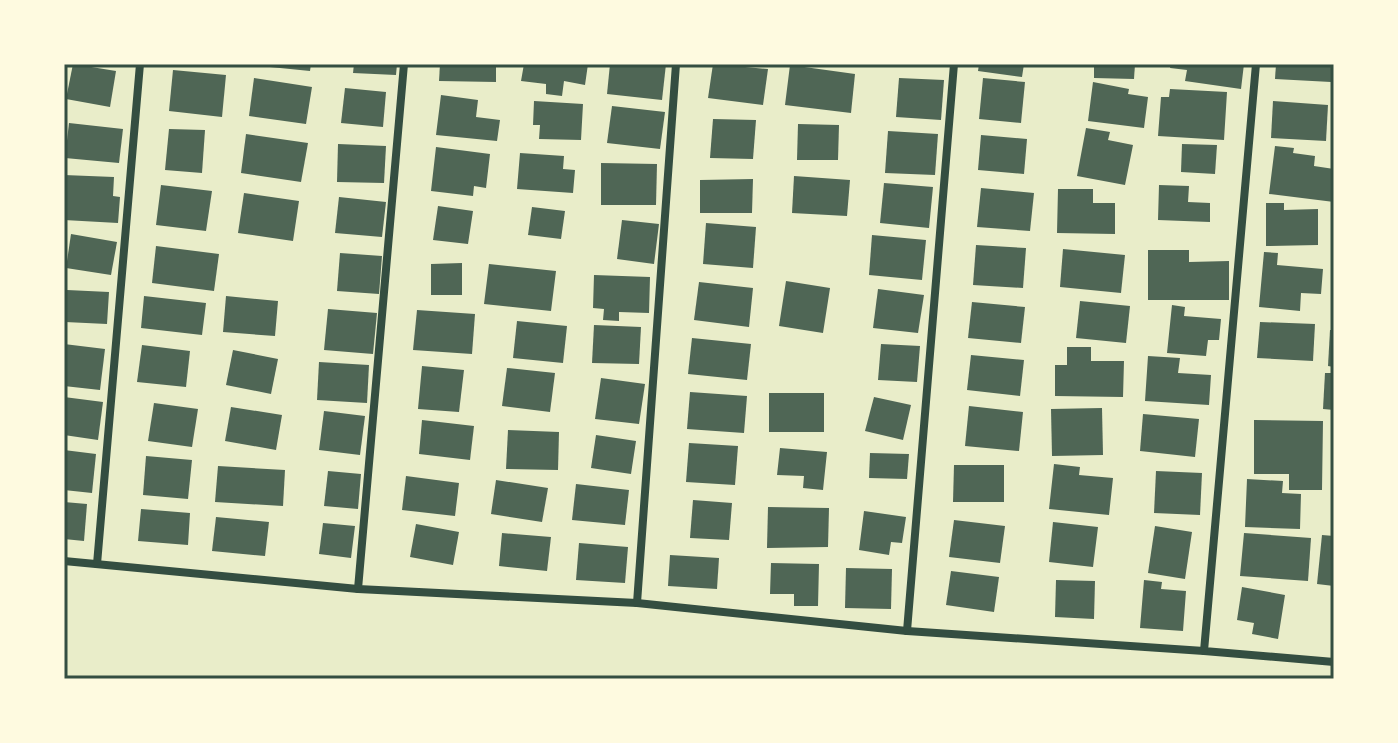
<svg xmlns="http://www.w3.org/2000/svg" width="1398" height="743" font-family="Raleway,sans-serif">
	<rect width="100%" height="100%" fill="#e9edc9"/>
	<g fill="#4f6655">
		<path d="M73 64 116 71 110 107 66 99Z"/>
		<path d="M260 64H311L310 71 260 66Z"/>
		<path d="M354 64H397L396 75 353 73Z"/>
		<path d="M440 64H496V82L439 81Z"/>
		<path d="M524 64H588L585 85 564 81 562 96 546 94V84L521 81Z"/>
		<path d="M610 64H666L662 100 607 94Z"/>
		<path d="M713 64 768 69 763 105 708 98Z"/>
		<path d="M979 64H1024L1022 77 978 71Z"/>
		<path d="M1094 64H1135L1134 79 1094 78Z"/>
		<path d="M1171 64H1244L1241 89 1185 81 1187 70 1170 68Z"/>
		<path d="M1276 64H1332L1331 82 1275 79Z"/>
		<path d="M790 65 855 74 851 113 785 105Z"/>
		<path d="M173 70 226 75 222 117 169 111Z"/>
		<path d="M254 78 312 87 306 124 249 116Z"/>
		<path d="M899 78 944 80 941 120 896 117Z"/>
		<path d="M983 78 1025 82 1021 123 979 119Z"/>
		<path d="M1093 82 1129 89 1128 94 1148 97 1144 128 1088 121Z"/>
		<path d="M345 88 386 92 383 127 341 123Z"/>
		<path d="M1170 89 1227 92 1224 140 1158 136 1161 97H1169Z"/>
		<path d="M441 95 478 100 476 117 500 120 497 141 436 135Z"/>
		<path d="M534 101 583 104 581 140 539 139 540 125H533Z"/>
		<path d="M1273 101 1328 105 1326 141 1271 138Z"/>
		<path d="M612 106 665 112 660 149 607 143Z"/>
		<path d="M713 119 756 120 753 159 710 158Z"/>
		<path d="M69 123 123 129 119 163 65 158Z"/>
		<path d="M798 124 839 125 838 160H797Z"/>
		<path d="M1086 128 1110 132 1108 140 1133 145 1125 185 1077 176Z"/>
		<path d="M169 129 205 130 202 173 165 170Z"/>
		<path d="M888 131 938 134 935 175 885 173Z"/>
		<path d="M246 134 308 143 301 182 241 173Z"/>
		<path d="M981 135 1027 139 1024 174 978 170Z"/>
		<path d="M338 144 386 146 384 183 337 182Z"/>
		<path d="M1182 144 1217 145 1215 174 1181 172Z"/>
		<path d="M1275 146 1294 148 1293 153 1315 156 1314 166 1334 169V202L1269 194Z"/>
		<path d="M436 147 490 154 486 188 474 186 473 196 431 191Z"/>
		<path d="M520 153 564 156 563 169 575 170 573 193 517 189Z"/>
		<path d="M601 163 657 164 656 205H601Z"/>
		<path d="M64 175 114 177 113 196 120 197 118 223 64 220Z"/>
		<path d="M794 176 850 180 847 216 792 213Z"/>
		<path d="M753 179 752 213H700V180Z"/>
		<path d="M884 183 933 187 929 228 880 223Z"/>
		<path d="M161 185 212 191 206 231 156 225Z"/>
		<path d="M1159 185 1189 186 1188 202 1210 203V222L1158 220Z"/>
		<path d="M981 188 1034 193 1030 231 977 227Z"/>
		<path d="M1058 189H1093V203H1115V234L1057 233Z"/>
		<path d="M244 193 299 201 293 241 238 233Z"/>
		<path d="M339 197 386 202 382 237 335 233Z"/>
		<path d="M1266 203H1284V210L1318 209V245L1266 246Z"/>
		<path d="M438 206 473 211 468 244 433 240Z"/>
		<path d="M532 207 565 211 561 239 528 235Z"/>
		<path d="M622 220 659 224 654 264 617 259Z"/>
		<path d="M706 223 756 227 753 268 703 264Z"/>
		<path d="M71 234 117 242 111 275 66 268Z"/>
		<path d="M872 235 926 240 922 280 869 275Z"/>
		<path d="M976 245 1026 248 1023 288 973 285Z"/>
		<path d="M156 246 219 254 214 291 152 283Z"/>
		<path d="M1063 249 1125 255 1121 293 1060 287Z"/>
		<path d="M1148 250H1189V262L1229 261V300H1148Z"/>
		<path d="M1264 252 1278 253 1277 265 1323 269 1321 294 1301 293 1300 311 1259 307Z"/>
		<path d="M340 253 382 256 379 294 337 291Z"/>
		<path d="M462 263V295H431V264Z"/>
		<path d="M489 264 556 271 551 311 484 304Z"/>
		<path d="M594 275 650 277 649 313 619 312V321L603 320 604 309 593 308Z"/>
		<path d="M786 281 830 288 823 333 779 326Z"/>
		<path d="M699 282 753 288 749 327 694 320Z"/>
		<path d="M878 289 924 295 918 333 873 328Z"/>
		<path d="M67 290 109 292 107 324 65 322Z"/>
		<path d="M144 296 206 303 202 335 141 328Z"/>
		<path d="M226 296 278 301 275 336 223 332Z"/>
		<path d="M1080 301 1130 306 1126 343 1076 338Z"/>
		<path d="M972 302 1025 307 1021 343 968 338Z"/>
		<path d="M1172 305 1185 307 1184 316 1221 319 1219 340H1208L1206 356 1167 353Z"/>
		<path d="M328 309 377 313 373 354 324 350Z"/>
		<path d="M417 310 475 314 472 354 413 350Z"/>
		<path d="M517 321 567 326 563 363 513 358Z"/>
		<path d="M1260 322 1315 324 1313 361 1257 358Z"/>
		<path d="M594 325 641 327 639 364 592 363Z"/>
		<path d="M1330 330H1334V367L1328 366Z"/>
		<path d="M692 338 751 344 747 380 688 374Z"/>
		<path d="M64 344 105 349 100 390 64 386Z"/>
		<path d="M881 344 920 346 917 382 878 380Z"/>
		<path d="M142 345 190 351 186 387 137 382Z"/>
		<path d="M1067 347H1091V361H1124L1123 397 1055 396V365H1067Z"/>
		<path d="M233 350 278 359 271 394 226 385Z"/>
		<path d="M971 355 1024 360 1020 396 967 390Z"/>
		<path d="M1148 356 1180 358 1178 373 1211 375 1209 405 1145 401Z"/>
		<path d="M319 362 369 365 367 403 317 400Z"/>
		<path d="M422 366 464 370 459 412 418 409Z"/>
		<path d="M507 368 555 373 550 412 502 406Z"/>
		<path d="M1325 373H1334V410L1323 409Z"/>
		<path d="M601 378 645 384 639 424 595 419Z"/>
		<path d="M690 392 747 396 744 433 687 429Z"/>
		<rect x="769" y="393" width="55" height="39"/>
		<path d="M64 397 103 402 98 440 64 435Z"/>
		<path d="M874 397 911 405 903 440 865 431Z"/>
		<path d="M154 403 198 409 192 447 148 441Z"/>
		<path d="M969 406 1023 412 1019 451 965 446Z"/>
		<path d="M231 407 282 415 276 450 225 441Z"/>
		<path d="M1102 408 1103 455 1052 456 1051 409Z"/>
		<path d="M324 411 365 416 360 455 319 450Z"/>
		<path d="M1143 414 1199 419 1195 457 1140 451Z"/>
		<path d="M422 420 474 426 470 460 419 454Z"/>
		<path d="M1254 420 1323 421 1322 490H1289V474H1254Z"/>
		<path d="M508 430 559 432 558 470 506 469Z"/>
		<path d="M596 435 636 441 631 474 591 468Z"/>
		<path d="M689 443 738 446 735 485 686 482Z"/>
		<path d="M780 448 827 452 823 490 803 488 804 476 777 475Z"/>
		<path d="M64 450 96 454 92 493 64 490Z"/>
		<path d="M870 453 909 454 907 479 869 478Z"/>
		<path d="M146 456 192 460 188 499 143 495Z"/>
		<path d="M1054 464 1080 467 1079 475 1113 478 1109 515 1049 509Z"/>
		<path d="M954 465H1004V502H953Z"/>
		<path d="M218 466 285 470 283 506 215 502Z"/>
		<path d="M328 471 361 474 358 509 324 506Z"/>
		<path d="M1156 471 1202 473 1200 515 1154 513Z"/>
		<path d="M406 476 459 483 455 516 402 510Z"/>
		<path d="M1247 479 1283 481 1282 493 1301 494 1300 529 1245 527Z"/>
		<path d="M496 480 548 488 542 522 491 514Z"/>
		<path d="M576 484 629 490 625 525 572 520Z"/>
		<path d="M693 500 732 503 729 540 690 538Z"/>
		<path d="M64 502 87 504 84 541 64 539Z"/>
		<path d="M768 507 829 508 828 547 767 548Z"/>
		<path d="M141 509 190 513 188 545 138 541Z"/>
		<path d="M864 511 906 517 902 543 891 542 889 555 859 550Z"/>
		<path d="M216 517 269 522 265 556 212 551Z"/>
		<path d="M954 520 1005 526 1000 563 949 557Z"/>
		<path d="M1053 522 1098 527 1093 567 1049 562Z"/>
		<path d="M323 523 355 526 351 558 319 554Z"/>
		<path d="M416 524 459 532 453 565 410 557Z"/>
		<path d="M1155 526 1192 532 1185 579 1148 573Z"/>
		<path d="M502 533 551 537 547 571 499 566Z"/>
		<path d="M1244 533 1311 538 1308 581 1240 576Z"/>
		<path d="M1322 535 1334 536V586L1317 584Z"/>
		<path d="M579 543 628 547 625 583 576 580Z"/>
		<path d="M670 555 719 558 717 589 668 586Z"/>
		<path d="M771 563 819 564 818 606H794V594H770Z"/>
		<path d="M846 568 892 569 891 609 845 608Z"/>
		<path d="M951 571 999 577 994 612 946 605Z"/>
		<path d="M1056 580 1095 581 1094 619 1055 617Z"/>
		<path d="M1144 580 1162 582 1161 589 1186 591 1183 631 1140 628Z"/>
		<path d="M1242 587 1285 595 1278 639 1252 634 1254 623 1237 620Z"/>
	</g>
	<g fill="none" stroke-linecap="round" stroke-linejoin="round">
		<g stroke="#344e41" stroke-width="8">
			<path d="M1256 64 1204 651 1334 662"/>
			<path d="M64 561 358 589 637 603 907 631 1204 651"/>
			<path d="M97 564 140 64"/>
			<path d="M358 589 404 64"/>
			<path d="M637 603 676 64"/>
			<path d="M907 631 954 64"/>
		</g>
	</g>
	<rect width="1398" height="743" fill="none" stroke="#fefae0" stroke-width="132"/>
	<rect x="66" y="66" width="1266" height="611" fill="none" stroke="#344e41" stroke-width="3"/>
</svg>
